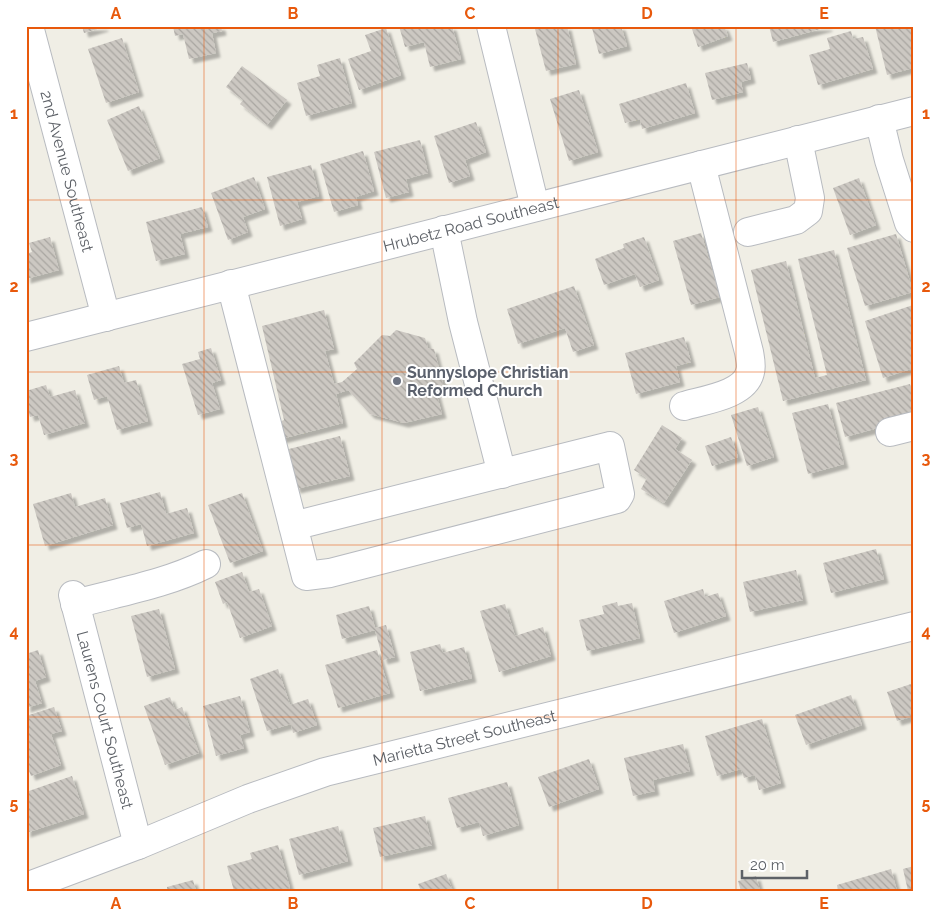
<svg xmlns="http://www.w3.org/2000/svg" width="940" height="917" font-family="Raleway,sans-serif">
	<defs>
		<pattern id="building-back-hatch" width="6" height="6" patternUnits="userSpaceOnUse" patternTransform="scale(1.25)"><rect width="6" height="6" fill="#ccc8c2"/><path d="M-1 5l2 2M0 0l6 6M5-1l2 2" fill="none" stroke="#a9a6a1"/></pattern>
		<filter id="shadow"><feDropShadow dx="4.5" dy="4.5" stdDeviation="1" flood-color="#0004"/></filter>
	</defs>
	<rect width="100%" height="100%" fill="#f0eee5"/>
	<g fill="url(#building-back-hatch)" filter="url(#shadow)">
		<path d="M82 26H104V27L84 33Z"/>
		<path d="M173 26H221L222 31 212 33 216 53 189 59 183 34 175 36Z"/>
		<path d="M399 26H452L461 59 430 67 424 42 405 47Z"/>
		<path d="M547 26H567L576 64 546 71 535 29Z"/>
		<path d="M599 26H621L627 46 599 54 592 28Z"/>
		<path d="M691 26H724L728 36 698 47Z"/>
		<path d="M769 26H828V27L773 42Z"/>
		<path d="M875 26H914L913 68 887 75Z"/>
		<path d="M386 28 401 75 359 90 348 59 371 51 365 35Z"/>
		<path d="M851 31 853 39 863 37 873 69 818 85 809 55 830 49 827 38Z"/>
		<path d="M122 38 139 92 106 103 88 49Z"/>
		<path d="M340 58 352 103 306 116 297 83 320 76 317 65Z"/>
		<path d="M747 63 751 79 741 82 743 92 712 100 705 73Z"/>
		<path d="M242 66 287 100 267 125 240 104 243 100 226 87Z"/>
		<path d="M686 83 695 113 642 129 640 119 625 123 619 104Z"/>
		<path d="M579 90 598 152 569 161 550 99Z"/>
		<path d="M139 106 160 158 128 171 107 120Z"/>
		<path d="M476 122 486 152 465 160 470 176 449 183 434 136Z"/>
		<path d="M420 140 428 173 406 179 409 192 386 198 374 152Z"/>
		<path d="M363 151 374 191 356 197 358 205 334 212 320 164Z"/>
		<path d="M311 165 319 196 297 202 302 219 280 226 267 177Z"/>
		<path d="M254 177 265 209 243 217 248 232 228 240 211 193Z"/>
		<path d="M859 178 876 225 850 235 833 188Z"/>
		<path d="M202 207 208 227 180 234 185 254 156 261 146 222Z"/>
		<path d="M701 233 720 297 691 305 673 241Z"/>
		<path d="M896 234 913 292 865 306 847 248Z"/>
		<path d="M50 237 59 270 26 279V254L32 252 29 243Z"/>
		<path d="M644 237 659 280 640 287 635 274 604 285 595 259 624 248 623 244Z"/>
		<path d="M834 250 866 380 783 401 751 270 786 261 815 378 827 375 798 259Z"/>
		<path d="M574 286 594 345 573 352 565 328 518 344 507 309Z"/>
		<path d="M913 305 914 368 883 378 865 321Z"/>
		<path d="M324 310 334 349 325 351 334 384 342 382 357 369 354 363 382 335 390 336 396 330 425 338 428 348 434 349 444 388 436 392 442 414 404 423 370 414 348 390 336 394 343 423 281 439 277 423 284 420 262 326Z"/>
		<path d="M684 337 691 362 676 366 680 382 636 394 625 353Z"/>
		<path d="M211 348 221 380 212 383 220 409 198 415 182 364 200 359 198 352Z"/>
		<path d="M119 366 124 383 136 380 148 421 117 430 107 396 94 400 87 375Z"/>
		<path d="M910 384 914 399V418L845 437 836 403Z"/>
		<path d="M46 385 50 397 75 390 85 423 44 435 38 415 30 417 26 404V391Z"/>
		<path d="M828 404 844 464 808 474 792 413Z"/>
		<path d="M758 407 774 457 747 466 731 415Z"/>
		<path d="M662 425 682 438 675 449 692 460 664 503 641 489 647 478 634 470Z"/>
		<path d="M340 436 350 476 296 489 285 450Z"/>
		<path d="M731 437 738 457 712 466 705 446Z"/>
		<path d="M160 492 166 514 187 508 194 533 147 546 141 524 127 528 120 503Z"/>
		<path d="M71 493 75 507 105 498 113 525 45 546 33 504Z"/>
		<path d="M242 493 263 551 230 563 208 505Z"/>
		<path d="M876 549 884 579 831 593 823 563Z"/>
		<path d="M796 570 803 600 750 612 743 582Z"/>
		<path d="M242 572 249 592 259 589 272 626 240 638 227 602 223 604 215 582Z"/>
		<path d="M703 589 705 597 718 593 726 616 674 633 664 601Z"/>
		<path d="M617 602 618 606 632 603 640 638 587 651 579 620 604 614 602 606Z"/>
		<path d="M505 604 515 636 543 627 551 656 499 672 480 611Z"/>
		<path d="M369 606 375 628 386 625 395 657 383 660 375 630 342 639 336 615Z"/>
		<path d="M159 609 175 669 147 677 131 616Z"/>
		<path d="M440 644 443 653 464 647 472 678 420 691 410 652Z"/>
		<path d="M38 650 46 677 35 681 42 703 26 708V654Z"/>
		<path d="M377 650 390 693 338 708 325 665Z"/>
		<path d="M278 669 290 705 308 699 317 725 293 733 291 724 267 731 250 679Z"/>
		<path d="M914 683V716L897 721 887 692Z"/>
		<path d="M851 695 862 725 806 745 795 715Z"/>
		<path d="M240 696 250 732 240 735 244 748 216 756 203 706Z"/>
		<path d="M170 697 175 710 182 707 199 753 165 765 144 706Z"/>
		<path d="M54 707 62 731 51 734 61 765 31 776 26 763V716Z"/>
		<path d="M762 719 781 783 759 790 755 775 744 778 741 769 717 776 705 736Z"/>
		<path d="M683 744 690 771 653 780 655 791 633 796 624 758Z"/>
		<path d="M589 759 599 789 549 807 538 777Z"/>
		<path d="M72 776 84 814 26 833V792Z"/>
		<path d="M507 782 519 825 483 836 479 822 457 828 448 798Z"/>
		<path d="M425 816 432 845 380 857 373 828Z"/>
		<path d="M338 826 348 861 299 875 289 839Z"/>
		<path d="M278 845 290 888 281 891H234L227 866 252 859 250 853Z"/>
		<path d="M914 866V891H908L903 869Z"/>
		<path d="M891 869 897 891H838L837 885Z"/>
		<path d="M446 874 453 891H421L418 884Z"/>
		<path d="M756 876 760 891H741L738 881Z"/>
		<path d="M193 880 196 891H167V887Z"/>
	</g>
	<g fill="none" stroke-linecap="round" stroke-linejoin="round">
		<defs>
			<g id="minor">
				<path id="s1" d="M29 26 106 317"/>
				<path d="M491 26 535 207"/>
				<path d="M879 119 889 160 909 223 914 228"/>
				<path d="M444 230 463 322 502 474"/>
				<path d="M748 232 796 220 808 211 810 198 798 140"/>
				<path d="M231 284C256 382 281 479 306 576L330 573 617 499 620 494 610 446 293 526"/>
				<path id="s2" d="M26 337 914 111"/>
				<path d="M684 406C704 400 745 395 750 372 752 366 750 358 749 352L701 165"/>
				<path d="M890 432 914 426"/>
				<path id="s3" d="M73 595 138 845"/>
				<path d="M75 604C119 592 166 584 206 564"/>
				<path id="s4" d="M26 887 138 845 248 799 325 772 914 626"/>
			</g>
		</defs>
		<use href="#minor" stroke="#b8bbc0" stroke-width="30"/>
		<use href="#minor" stroke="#fff" stroke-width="28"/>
	</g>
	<path fill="none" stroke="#e8590c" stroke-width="1" stroke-opacity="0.55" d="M204 26V891M382 26V891M558 26V891M736 26V891M26 200H914M26 372H914M26 545H914M26 717H914"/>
	<circle fill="#6b7280" stroke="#fff" stroke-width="2" cx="397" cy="381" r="5"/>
	<g text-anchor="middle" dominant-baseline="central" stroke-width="4" stroke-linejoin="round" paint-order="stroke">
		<g font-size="16" fill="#5d6167" stroke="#fff">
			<text stroke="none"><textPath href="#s1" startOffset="150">2nd Avenue Southeast</textPath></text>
			<text stroke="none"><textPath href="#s2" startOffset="459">Hrubetz Road Southeast</textPath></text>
			<text stroke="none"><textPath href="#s3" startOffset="129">Laurens Court Southeast</textPath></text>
			<text stroke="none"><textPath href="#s4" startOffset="464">Marietta Street Southeast</textPath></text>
		</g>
		<g font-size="16" font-weight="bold" fill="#5b616d" stroke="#fff" text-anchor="start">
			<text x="407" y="372">Sunnyslope Christian<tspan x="407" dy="18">Reformed Church</tspan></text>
		</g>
	</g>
	<rect width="940" height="917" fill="none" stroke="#ffffff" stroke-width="55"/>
	<path d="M742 870v8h65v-8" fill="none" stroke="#5d6167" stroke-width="2.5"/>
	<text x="750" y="870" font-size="15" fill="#5d6167" stroke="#ffffff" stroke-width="4" paint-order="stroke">20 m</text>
	<rect x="28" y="28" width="884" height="862" fill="none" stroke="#e8590c" stroke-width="2"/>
	<g font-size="16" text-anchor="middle" font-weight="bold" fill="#e8590c">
		<text x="116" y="19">A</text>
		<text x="293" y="19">B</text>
		<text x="470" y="19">C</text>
		<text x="647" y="19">D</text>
		<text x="824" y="19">E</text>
		<text x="14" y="119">1</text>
		<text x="926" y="119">1</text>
		<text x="14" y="292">2</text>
		<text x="926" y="292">2</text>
		<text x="14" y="464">3</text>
		<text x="926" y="464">3</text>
		<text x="14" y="637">4</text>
		<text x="926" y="637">4</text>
		<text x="14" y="809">5</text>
		<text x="926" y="809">5</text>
		<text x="116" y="909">A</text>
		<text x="293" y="909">B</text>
		<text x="470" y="909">C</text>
		<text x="647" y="909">D</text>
		<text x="824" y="909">E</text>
	</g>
</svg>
